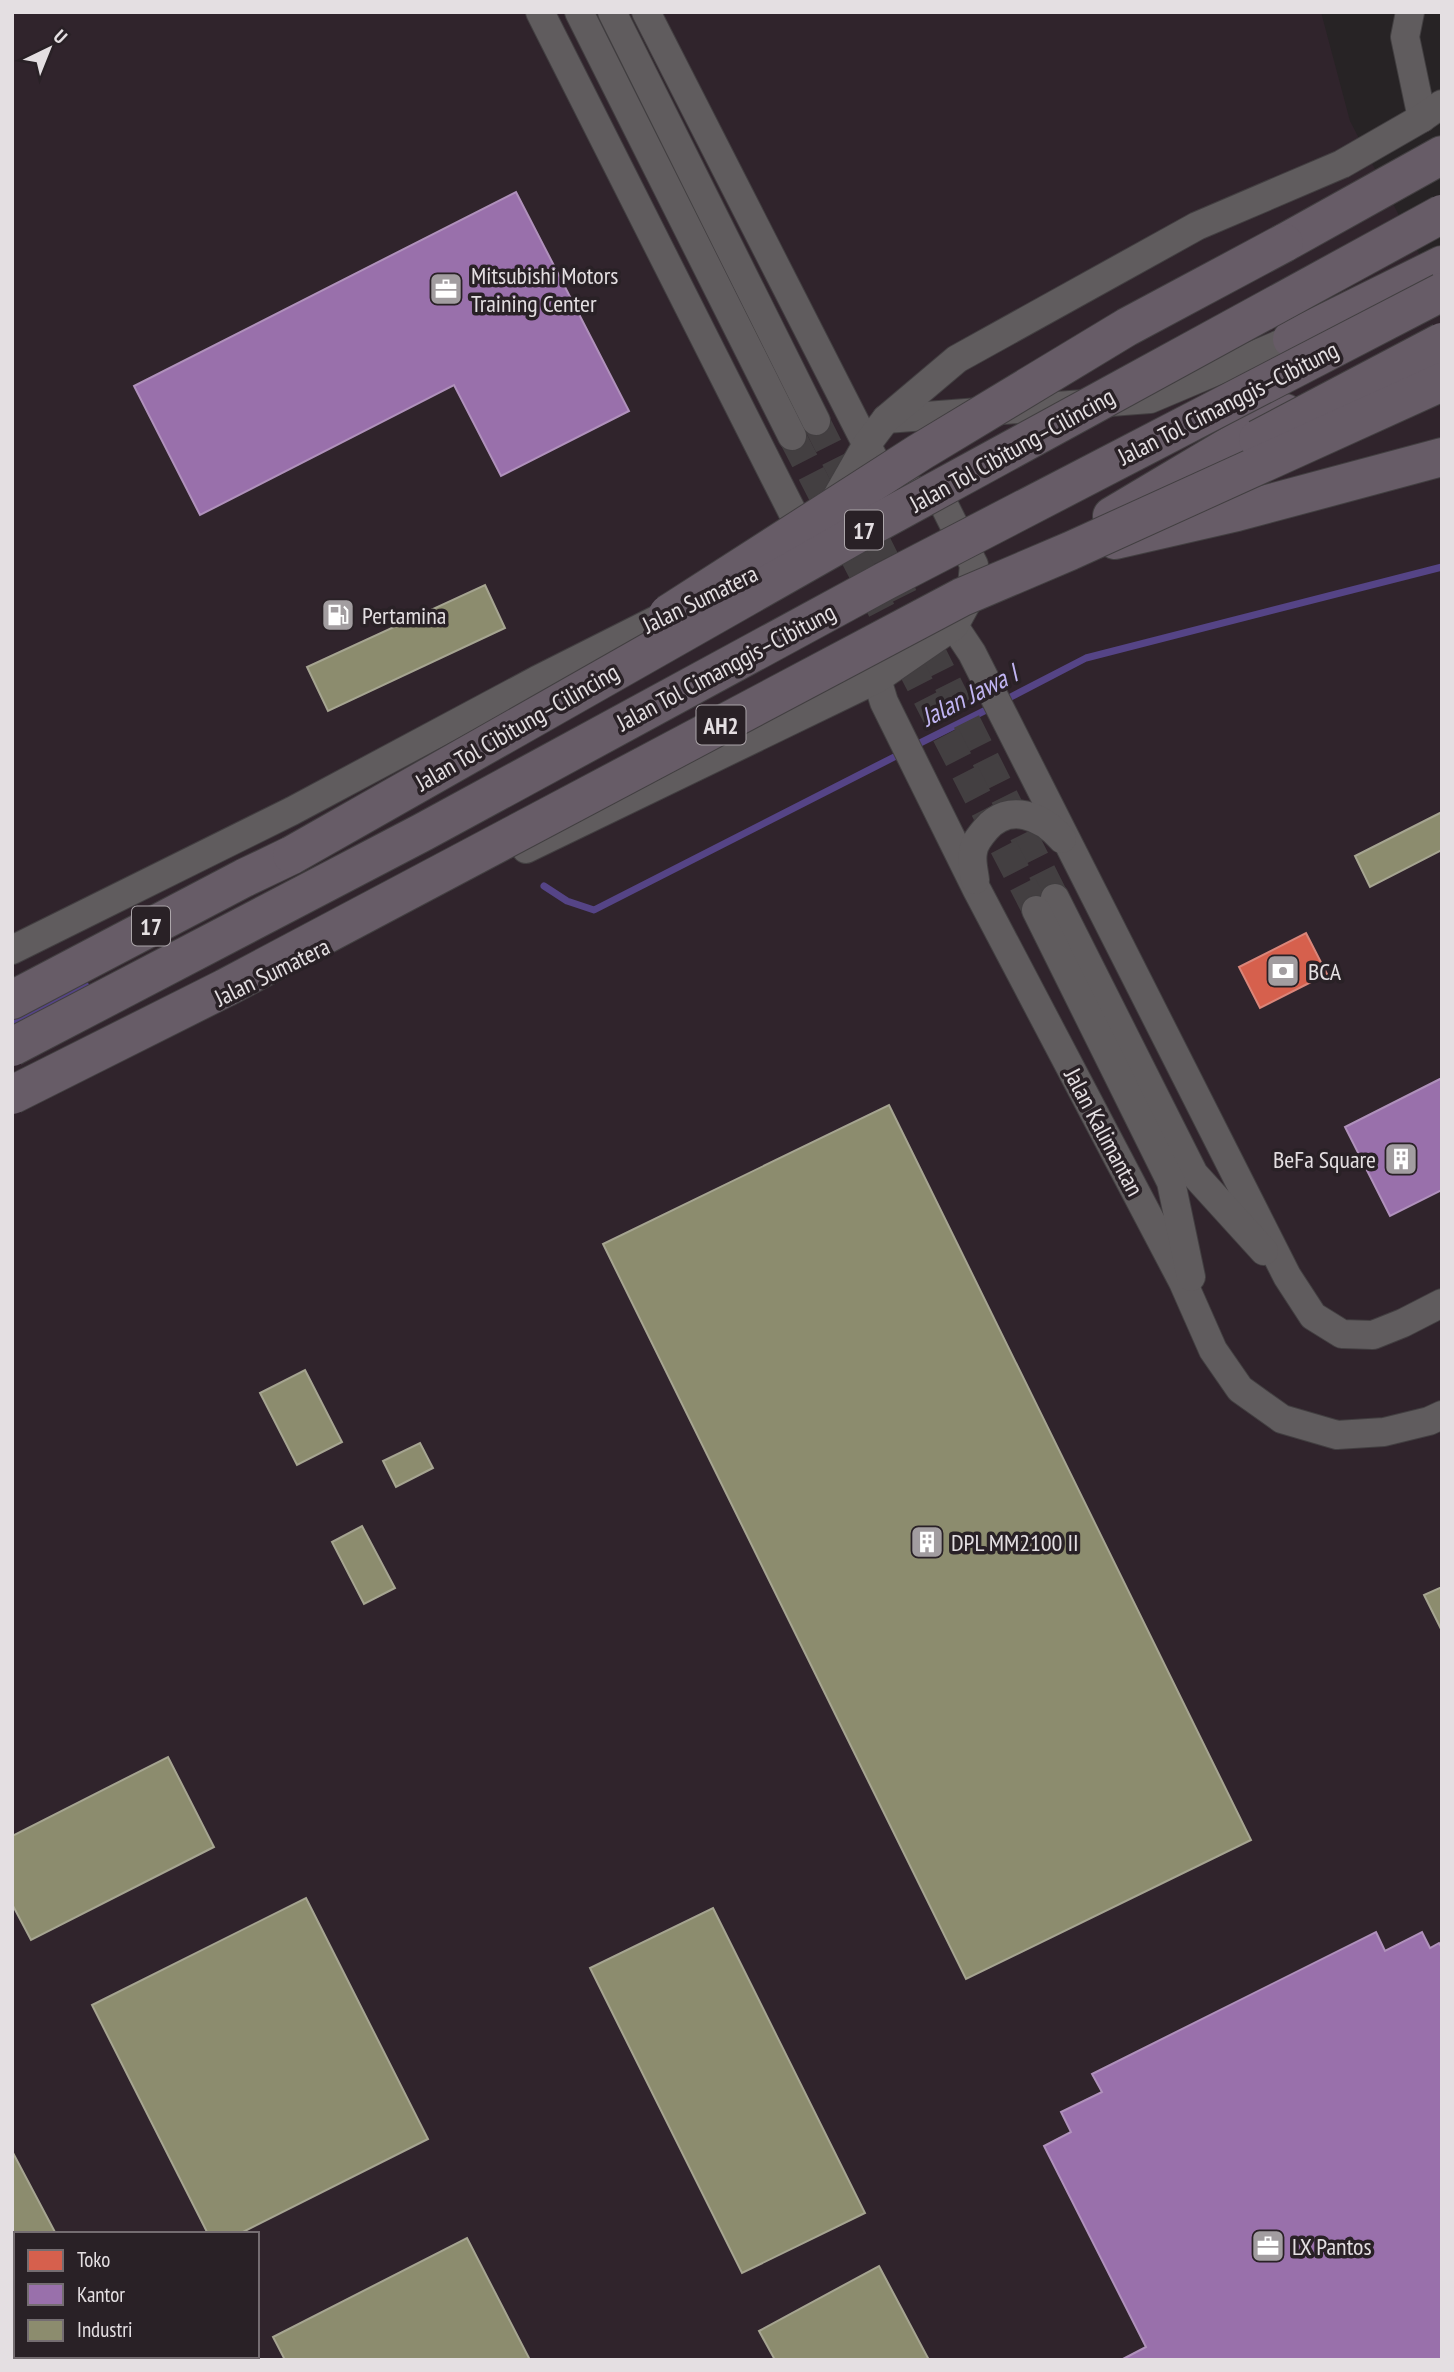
<svg xmlns="http://www.w3.org/2000/svg" width="1454" height="2372" font-family="'PT Sans Narrow',sans-serif">
	<rect width="100%" height="100%" fill="#272325"/>
	<path fill="#30242c" fill-rule="evenodd" d="M12 12H1321L1350 121 1442 298V2360H12ZM16 2234H257V2356H16Z"/>
	<path fill="#d6604d" stroke="#da867a" stroke-width="2" d="M1306 933 1327 974 1260 1008 1239 967Z"/>
	<g fill="#9970ab" stroke="#b091bc" stroke-width="2">
		<path d="M516 192 629 411 501 476 454 385 200 515 134 386Z"/>
		<path d="M1442 1078V1190L1390 1216 1345 1127Z"/>
		<path d="M1376 1932 1385 1951 1422 1932 1430 1948 1439 1943 1442 1948V2360H1121L1146 2347 1044 2146 1071 2132 1061 2112 1102 2092 1092 2074Z"/>
	</g>
	<g fill="#8c8c6e" stroke="#a6a591" stroke-width="2">
		<path d="M485 585 505 628 328 711 307 667Z"/>
		<path d="M1442 812V850L1370 887 1355 856Z"/>
		<path d="M889 1105 1251 1840 966 1979 603 1244Z"/>
		<path d="M305 1370 342 1442 297 1465 260 1393Z"/>
		<path d="M420 1443 433 1468 396 1487 383 1461Z"/>
		<path d="M362 1526 395 1588 364 1604 332 1542Z"/>
		<path d="M1442 1587V1631L1424 1595Z"/>
		<path d="M168 1757 214 1847 31 1940 12 1904V1836Z"/>
		<path d="M306 1898 428 2139 239 2234H208L92 2005Z"/>
		<path d="M713 1908 865 2213 742 2273 590 1968Z"/>
		<path d="M12 2151 56 2234H16V2356H122L123 2360H12Z"/>
		<path d="M467 2238 530 2360H285L273 2337Z"/>
		<path d="M879 2266 929 2360H775L759 2331Z"/>
	</g>
	<g fill="none" stroke-linecap="round" stroke-linejoin="round">
		<g stroke="#554486" stroke-width="7">
			<path d="M1003 701 1086 658 1442 567"/>
			<path d="M912 747 992 707"/>
			<path d="M544 886 567 901 594 910 902 753"/>
			<path d="M12 1024 86 986"/>
		</g>
		<g stroke="#433f41" stroke-width="28" stroke-dasharray="28 14" stroke-linecap="butt">
			<path d="M816 421 1055 898"/>
			<path d="M792 436 1036 910"/>
		</g>
		<defs>
			<g id="minor">
				<path d="M540 12 809 545"/>
				<path d="M579 12 792 436"/>
				<path d="M612 12 816 421"/>
				<path d="M646 12 874 459"/>
				<path d="M1410 12 1405 37 1422 118"/>
				<path d="M886 419 1150 399 1292 339"/>
				<path d="M914 494 921 491 943 503 974 565 971 595"/>
				<path d="M831 507 867 444 886 419 957 359 1197 226 1342 164 1422 118 1442 104"/>
				<path d="M954 626 972 653 1287 1276 1313 1316 1342 1334 1373 1335 1403 1323 1442 1303"/>
				<path d="M877 679 884 702 977 890 1183 1282 1213 1350 1240 1389 1282 1419 1337 1435 1384 1432 1429 1421 1442 1415"/>
				<path d="M526 849 877 679 954 626 971 595 978 591"/>
				<path d="M975 880C974 871 971 861 973 852 974 843 980 836 986 829 1009 802 1042 816 1062 839"/>
				<path d="M1055 898 1194 1174 1264 1251"/>
				<path d="M1036 910 1171 1182 1191 1277"/>
				<path d="M12 950 292 811 537 680 686 605"/>
			</g>
			<g id="highway">
				<path d="M1284 243 1442 155"/>
				<path d="M1292 339 1442 265"/>
				<path d="M1112 516 1285 413"/>
				<path d="M1115 540 1237 512 1442 457"/>
				<path d="M12 1000 244 878 292 855"/>
			</g>
		</defs>
		<use href="#minor" stroke="#423f41" stroke-width="30"/>
		<use href="#highway" stroke="#423f41" stroke-width="40"/>
		<use href="#minor" stroke="#605c5e" stroke-width="28"/>
		<use href="#highway" stroke="#675c67" stroke-width="38"/>
		<defs>
			<g id="highway-bridge">
				<path d="M1258 439 1442 342"/>
				<path d="M668 614 920 452 1127 327 1284 243"/>
				<path d="M292 855 864 530 1442 214"/>
				<path d="M12 1047 423 832 885 581 1442 292"/>
				<path d="M12 1095 225 988 962 597 1070 551 1442 382"/>
			</g>
		</defs>
		<use href="#highway-bridge" stroke="#423f41" stroke-width="40" stroke-linecap="butt"/>
		<use href="#highway-bridge" stroke="#675c67" stroke-width="38"/>
	</g>
	<defs>
		<symbol id="office-square" viewBox="-11 -11 22 22"><rect x="-9" y="-9" width="18" height="18" rx="4" fill="#a29da0" stroke="#292126"/><path d="M-6-3h4V-5.5h4V-3h4V5H-6ZM-1-4.5V-3h2v-1.5ZM-6 0V1H6V0Z" fill="#fff"/></symbol>
		<symbol id="fuel-square" viewBox="-11 -11 22 22"><rect x="-9" y="-9" width="18" height="18" rx="4" fill="#a29da0" stroke="#292126"/><path d="M-5.5-6h7V0h2V4h1.3V-2.5L3-4.5l.8-.8L6-3V5H2.5V1h-1V6h-7ZM-4.2-4.7v3.2H.2V-4.7Z" fill="#fff"/></symbol>
		<symbol id="bank-square" viewBox="-11 -11 22 22"><rect x="-9" y="-9" width="18" height="18" rx="4" fill="#a29da0" stroke="#292126"/><path d="M-6-4H6V4H-6ZM0-2.3a2.3 2.3 0 1 0 0 4.6a2.3 2.3 0 1 0 0-4.6Z" fill="#fff"/></symbol>
		<symbol id="building-square" viewBox="-11 -11 22 22"><rect x="-9" y="-9" width="18" height="18" rx="4" fill="#a29da0" stroke="#292126"/><path d="M-4-6H4V6H1V3H-1V6H-4ZM-2.5-4.3h1.7v1.8h-1.7ZM.8-4.3h1.7v1.8H.8ZM-2.5-1h1.7V.8h-1.7ZM.8-1h1.7V.8H.8Z" fill="#fff"/></symbol>
	</defs>
	<g fill-rule="evenodd">
		<use href="#office-square" x="427" y="270" width="38" height="38"/>
		<use href="#fuel-square" x="319" y="596" width="38" height="38"/>
		<use href="#bank-square" x="1264" y="952" width="38" height="38"/>
		<use href="#building-square" x="1382" y="1140" width="38" height="38"/>
		<use href="#building-square" x="908" y="1523" width="38" height="38"/>
		<use href="#office-square" x="1249" y="2227" width="38" height="38"/>
	</g>
	<g text-anchor="middle" dominant-baseline="central" stroke-width="7" stroke-linejoin="round" paint-order="stroke">
		<g fill="#292126" stroke="#aca6aa" stroke-width="2">
			<rect x="845" y="510.5" width="38" height="39" rx="5"/>
			<rect x="696.5" y="705.5" width="49" height="39" rx="5"/>
			<rect x="132" y="906.5" width="38" height="39" rx="5"/>
		</g>
		<g font-size="23" font-weight="bold" fill="#e4dfe2">
			<text x="864" y="530">17</text>
			<text x="721" y="725">AH2</text>
			<text x="151" y="926">17</text>
		</g>
		<g font-size="24" fill="#e4dfe2" stroke="#292126" text-anchor="start">
			<text x="471" y="275">Mitsubishi Motors<tspan x="471" dy="28">Training Center</tspan></text>
			<text x="362" y="615">Pertamina</text>
			<text x="1308" y="971">BCA</text>
			<text x="1376" y="1159" text-anchor="end">BeFa Square</text>
			<text x="951" y="1542">DPL MM2100 II</text>
			<text x="1292" y="2246">LX Pantos</text>
		</g>
		<g font-size="24" fill="#e4dfe2" stroke="#292126">
			<text transform="translate(1228 403) rotate(-27)">Jalan Tol Cimanggis–Cibitung</text>
			<text transform="translate(1012 450) rotate(-29)">Jalan Tol Cibitung–Cilincing</text>
			<text transform="translate(700 599) rotate(-26)">Jalan Sumatera</text>
			<text transform="translate(726 667) rotate(-28)">Jalan Tol Cimanggis–Cibitung</text>
			<text transform="translate(517 727) rotate(-30)">Jalan Tol Cibitung–Cilincing</text>
			<text transform="translate(272 972) rotate(-26)">Jalan Sumatera</text>
			<text transform="translate(1104 1132) rotate(62)">Jalan Kalimantan</text>
		</g>
		<g font-size="26" font-style="italic" fill="#c1b5f3" stroke="#292126">
			<text transform="translate(969 695) rotate(-27)">Jalan Jawa I</text>
		</g>
	</g>
	<rect width="1454" height="2372" fill="none" stroke="#e4dfe2" stroke-width="28"/>
	<rect x="14" y="2232" width="245" height="126" fill="#292126" stroke="#746d71" stroke-width="2"/>
	<rect x="28" y="2250" width="35" height="21" fill="#d6604d" stroke="#746d71" stroke-width="2"/>
	<text x="77" y="2267" font-size="21" fill="#e4dfe2">Toko</text>
	<rect x="28" y="2284" width="35" height="21" fill="#9970ab" stroke="#746d71" stroke-width="2"/>
	<text x="77" y="2302" font-size="21" fill="#e4dfe2">Kantor</text>
	<rect x="28" y="2320" width="35" height="21" fill="#8c8c6e" stroke="#746d71" stroke-width="2"/>
	<text x="77" y="2337" font-size="21" fill="#e4dfe2">Industri</text>
	<g transform="translate(49 49) rotate(43)" stroke="#292126" stroke-width="5" paint-order="stroke">
	<path d="M0-5L12 26L0 18L-12 26Z" fill="#e4dfe2"/>
	<text y="-10" font-size="19" font-weight="bold" text-anchor="middle" fill="#e4dfe2">U</text>
	</g>
</svg>
